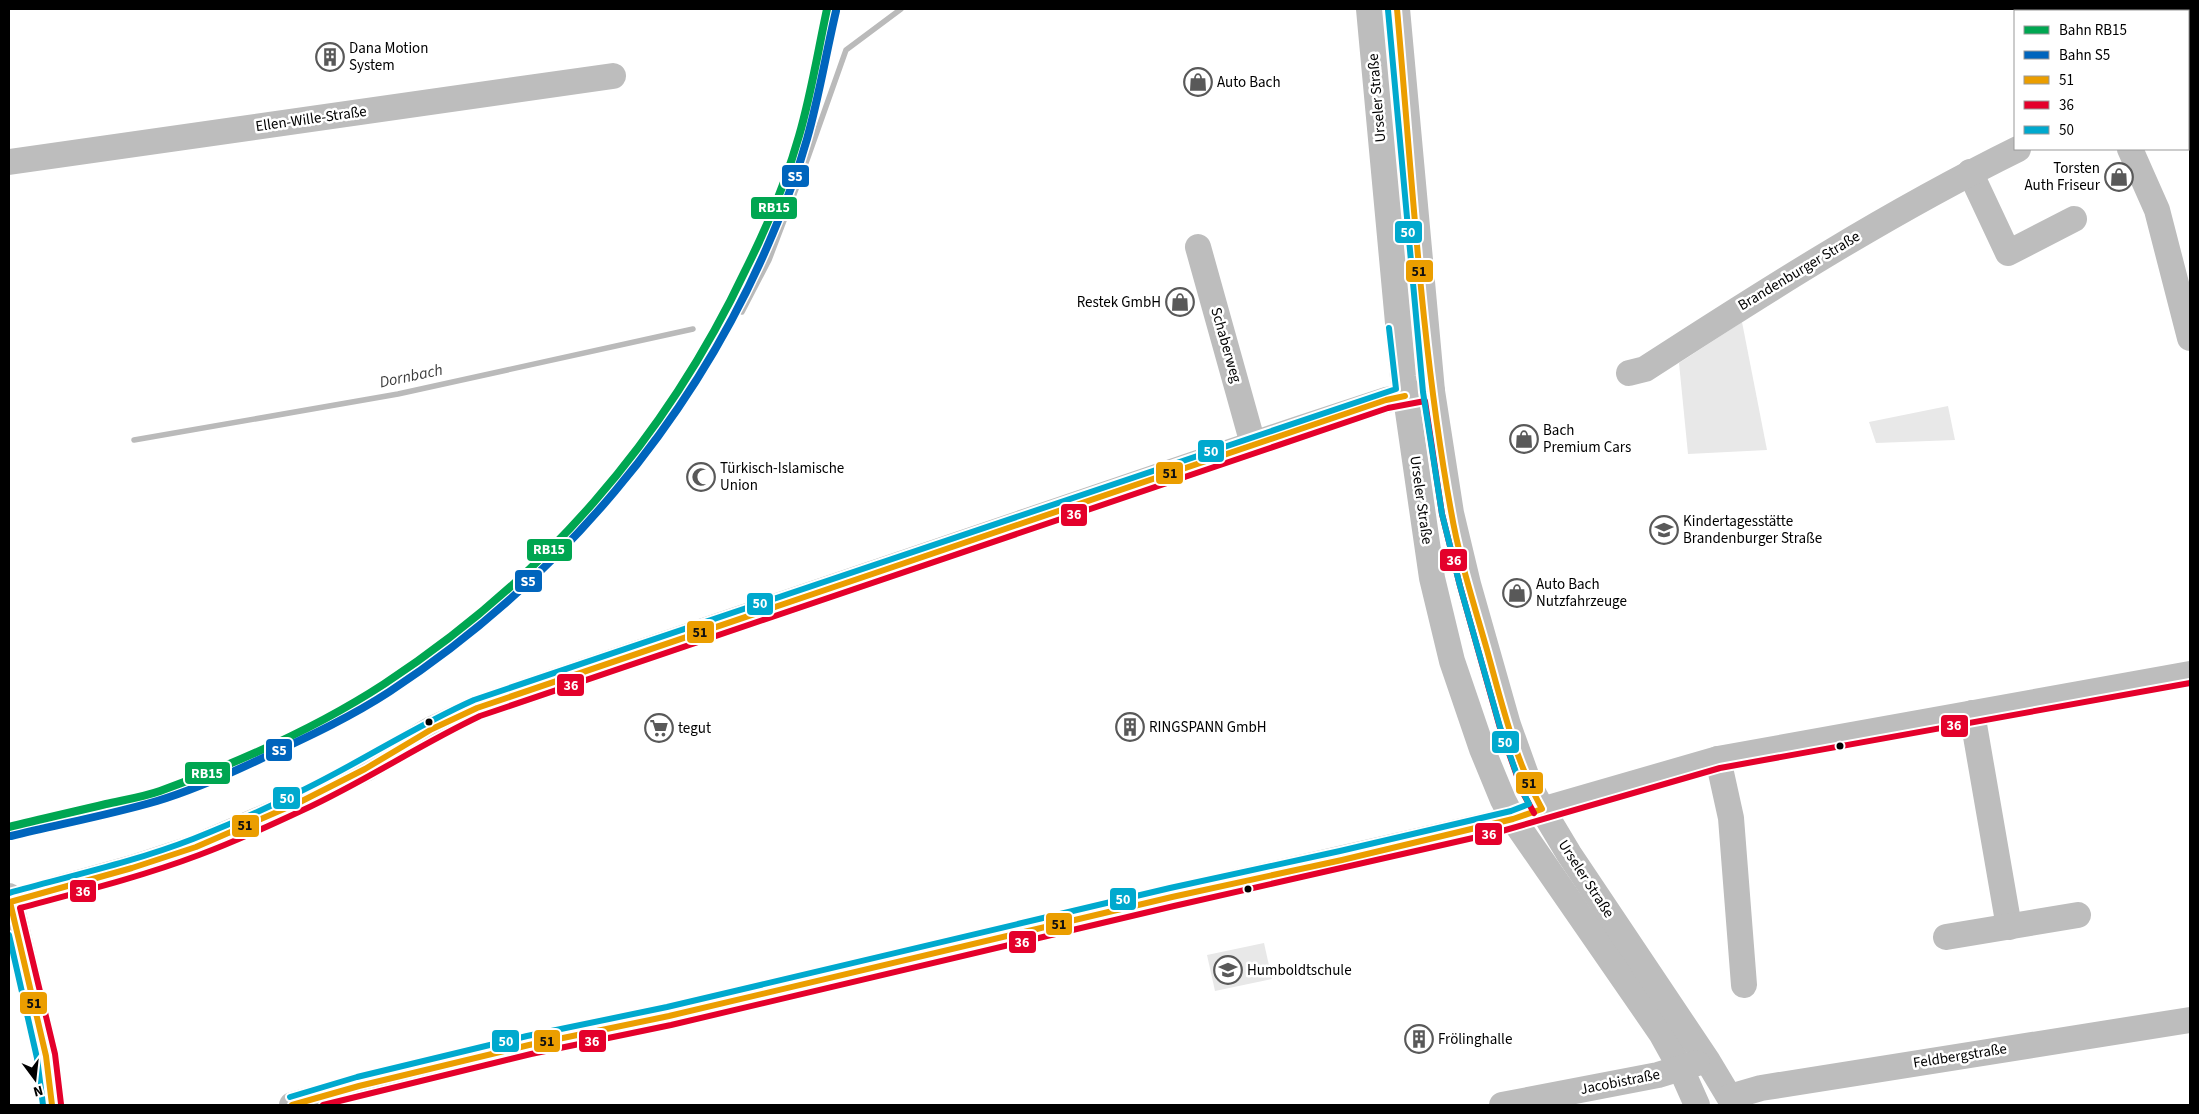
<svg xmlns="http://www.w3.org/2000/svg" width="2199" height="1114" font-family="'Source Sans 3',sans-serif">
	<rect width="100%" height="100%" fill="#fff"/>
	<g fill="#e8e8e8">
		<path d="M1742 322 1767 450 1688 454 1679 363Z"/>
		<path d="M1948 406 1955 440 1876 443 1869 422Z"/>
		<path d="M1264 943 1272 979 1215 991 1207 955Z"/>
	</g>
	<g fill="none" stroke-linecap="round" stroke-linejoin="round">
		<g stroke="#bababa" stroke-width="5.5">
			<path d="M742 312 769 260 807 160 846 50 901 9"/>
			<path d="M134 440 398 394 693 329"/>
		</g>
		<g stroke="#bdbdbd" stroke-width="26">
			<path d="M1369 9 1403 377 1432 578 1452 661 1482 749 1503 800 1513 819 1661 1033 1681 1069 1697 1105"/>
			<path d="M1397 9 1432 391 1451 513 1468 584 1508 725 1531 789 1542 809 1569 854 1707 1060 1734 1105"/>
			<path d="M2188 63 2190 62"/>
			<path d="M2130 149 2157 210 2190 338"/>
			<path d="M9 162 613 76"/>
			<path d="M1970 172 2008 253 2074 219"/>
			<path d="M1198 247 1253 444"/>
			<path d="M1629 373 1645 369C1767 290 1888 213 2018 149"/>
			<path d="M1972 713 2009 927"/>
			<path d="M1718 759 1731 818 1744 985"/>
			<path d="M9 896 46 1056 52 1105"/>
			<path d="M10 902 132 868 196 847 300 802 365 769 432 729 477 708 1298 429 1386 400 1432 391"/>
			<path d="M1946 937 2078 915"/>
			<path d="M1730 1097 1761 1088 2190 1020"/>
			<path d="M292 1105 359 1086 529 1045 669 1016 1172 897 1493 824 1718 759 2190 674"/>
			<path d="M1502 1105 1658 1075 1697 1063"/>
		</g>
		<defs>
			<g id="bus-1">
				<path d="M10 902 132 868 196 847 300 802 365 769 432 729 477 708 1386 400 1405 396"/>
				<path d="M10 902 46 1056 52 1105"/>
				<path d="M292 1105 359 1086 529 1045 669 1016 1172 897 1342 860 1513 819 1542 809C1515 760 1502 704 1487 650 1474 604 1459 558 1451 511 1421 347 1412 175 1397 9"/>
			</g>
			<g id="bus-2">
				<path d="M61 1104 55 1054 20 908C80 892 141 877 199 855 234 842 269 826 303 810 364 782 419 745 480 716L1388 408 1425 401 1442 514 1460 586 1500 728 1523 793 1534 813"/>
				<path d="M323 1105 531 1054 671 1025 1174 906 1495 833 1720 768 2190 683"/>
			</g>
			<g id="bus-3">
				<path d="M9 893C70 876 134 862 193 839 228 825 264 810 297 793 358 764 413 727 474 700L1396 389 1389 328"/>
				<path d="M9 935 37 1058 43 1105"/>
				<path d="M290 1097 357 1077 527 1036 667 1007 1170 888 1340 851 1511 811 1529 804 1523 792 1500 727 1460 586 1442 514 1423 392 1388 10"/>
			</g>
		</defs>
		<use href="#bus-1" stroke="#fff" stroke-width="10"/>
		<use href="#bus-2" stroke="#fff" stroke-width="10"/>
		<use href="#bus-3" stroke="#fff" stroke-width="10"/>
		<use href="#bus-1" stroke="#eb9e00" stroke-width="6"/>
		<use href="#bus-2" stroke="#e4002b" stroke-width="6"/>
		<use href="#bus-3" stroke="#00a9ce" stroke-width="6"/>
		<defs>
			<path id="rail-1" d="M9 827C41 819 73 812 106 804 124 800 143 797 160 791 237 763 315 729 384 684 542 581 666 439 746 269 767 227 786 182 799 136 811 95 818 51 827 9"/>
			<path id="rail-2" d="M11 836C60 824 109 815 157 801 197 789 236 771 273 753 312 735 352 716 389 692 558 581 695 420 773 233 786 203 798 171 807 139 819 97 826 53 836 11"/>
		</defs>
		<use href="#rail-1" stroke="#fff" stroke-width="11"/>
		<use href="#rail-2" stroke="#fff" stroke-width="11"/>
		<use href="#rail-1" stroke="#00a651" stroke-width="8"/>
		<use href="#rail-2" stroke="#0065bd" stroke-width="8"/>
	</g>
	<defs>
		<symbol id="building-ring" viewBox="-11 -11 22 22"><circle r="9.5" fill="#fff" stroke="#595959" stroke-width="1.5"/><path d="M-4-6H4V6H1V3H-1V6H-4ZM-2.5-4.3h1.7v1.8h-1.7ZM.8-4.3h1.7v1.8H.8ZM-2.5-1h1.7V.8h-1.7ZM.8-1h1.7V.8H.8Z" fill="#595959"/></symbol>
		<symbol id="shop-ring" viewBox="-11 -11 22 22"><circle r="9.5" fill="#fff" stroke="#595959" stroke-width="1.5"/><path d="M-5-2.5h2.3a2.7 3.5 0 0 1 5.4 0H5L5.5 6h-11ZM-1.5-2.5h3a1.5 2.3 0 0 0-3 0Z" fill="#595959"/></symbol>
		<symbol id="mosque-ring" viewBox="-11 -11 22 22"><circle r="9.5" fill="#fff" stroke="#595959" stroke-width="1.5"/><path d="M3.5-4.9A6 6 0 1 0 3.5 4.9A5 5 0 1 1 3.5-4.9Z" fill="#595959"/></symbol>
		<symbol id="school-ring" viewBox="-11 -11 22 22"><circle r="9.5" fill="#fff" stroke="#595959" stroke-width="1.5"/><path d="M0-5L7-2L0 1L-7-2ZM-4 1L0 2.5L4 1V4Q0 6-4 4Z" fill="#595959"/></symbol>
		<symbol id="supermarket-ring" viewBox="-11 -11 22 22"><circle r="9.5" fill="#fff" stroke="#595959" stroke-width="1.5"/><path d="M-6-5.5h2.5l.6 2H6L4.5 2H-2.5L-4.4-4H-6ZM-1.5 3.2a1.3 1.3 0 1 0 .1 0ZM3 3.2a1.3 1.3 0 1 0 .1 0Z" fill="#595959"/></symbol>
	</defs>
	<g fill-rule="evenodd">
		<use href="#building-ring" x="314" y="41" width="32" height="32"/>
		<use href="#shop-ring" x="1182" y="66" width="32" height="32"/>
		<use href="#shop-ring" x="2103" y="161" width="32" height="32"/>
		<use href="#shop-ring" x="1164" y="286" width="32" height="32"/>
		<use href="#shop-ring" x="1508" y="423" width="32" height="32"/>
		<use href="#mosque-ring" x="685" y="461" width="32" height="32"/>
		<use href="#school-ring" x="1648" y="514" width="32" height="32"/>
		<use href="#shop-ring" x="1501" y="577" width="32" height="32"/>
		<use href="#building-ring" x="1114" y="711" width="32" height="32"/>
		<use href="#supermarket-ring" x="643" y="712" width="32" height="32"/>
		<use href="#school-ring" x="1212" y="954" width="32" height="32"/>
		<use href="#building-ring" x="1403" y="1023" width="32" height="32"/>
	</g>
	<g fill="#000" stroke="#fff" stroke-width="2">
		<circle cx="429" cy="722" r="4.5"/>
		<circle cx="1840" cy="746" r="4.5"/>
		<circle cx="1248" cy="889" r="4.5"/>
	</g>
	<g text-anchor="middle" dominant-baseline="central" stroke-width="5" stroke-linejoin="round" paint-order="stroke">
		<g font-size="15" fill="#000" stroke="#fff" text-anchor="start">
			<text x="349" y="48">Dana Motion<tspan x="349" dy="17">System</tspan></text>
			<text x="1217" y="82">Auto Bach</text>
			<text x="2100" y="168" text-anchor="end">Torsten<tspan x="2100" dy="17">Auth Friseur</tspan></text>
			<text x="1161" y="302" text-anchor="end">Restek GmbH</text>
			<text x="1543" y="430">Bach<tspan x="1543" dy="17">Premium Cars</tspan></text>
			<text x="720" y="468">Türkisch-Islamische<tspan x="720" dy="17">Union</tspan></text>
			<text x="1683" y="521">Kindertagesstätte<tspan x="1683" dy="17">Brandenburger Straße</tspan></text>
			<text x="1536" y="584">Auto Bach<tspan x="1536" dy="17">Nutzfahrzeuge</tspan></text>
			<text x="1149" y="727">RINGSPANN GmbH</text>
			<text x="678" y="728">tegut</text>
			<text x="1247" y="970">Humboldtschule</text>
			<text x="1438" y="1039">Frölinghalle</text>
		</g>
		<g font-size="15" fill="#000" stroke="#fff">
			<text transform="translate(1377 98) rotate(-95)">Urseler Straße</text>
			<text transform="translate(311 119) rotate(-8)">Ellen-Wille-Straße</text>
			<text transform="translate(1799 271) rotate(-31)">Brandenburger Straße</text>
			<text transform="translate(1226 345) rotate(74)">Schaberweg</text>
			<text transform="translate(1421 500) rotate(82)">Urseler Straße</text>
			<text transform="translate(1586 879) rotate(57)">Urseler Straße</text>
			<text transform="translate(1960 1056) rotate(-9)">Feldbergstraße</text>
			<text transform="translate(1620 1082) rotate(-11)">Jacobistraße</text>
		</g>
		<g font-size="16" font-style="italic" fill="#3d3d3d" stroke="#fff">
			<text transform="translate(411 376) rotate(-12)">Dornbach</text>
		</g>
	</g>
	<g stroke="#fff" stroke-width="2">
		<rect x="781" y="164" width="29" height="24" rx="5" fill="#0065bd"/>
		<rect x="750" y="196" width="48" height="24" rx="5" fill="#00a651"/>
		<rect x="1394" y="220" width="29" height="24" rx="5" fill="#00a9ce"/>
		<rect x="1405" y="259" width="29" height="24" rx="5" fill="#eb9e00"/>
		<rect x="1197" y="439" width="28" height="24" rx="5" fill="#00a9ce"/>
		<rect x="1155" y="461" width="29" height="24" rx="5" fill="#eb9e00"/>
		<rect x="1060" y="503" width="28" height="24" rx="5" fill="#e4002b"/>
		<rect x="526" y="538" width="47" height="24" rx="5" fill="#00a651"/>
		<rect x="1439" y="548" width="29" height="24" rx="5" fill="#e4002b"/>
		<rect x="514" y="569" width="29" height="24" rx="5" fill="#0065bd"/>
		<rect x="746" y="592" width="28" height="24" rx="5" fill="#00a9ce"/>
		<rect x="686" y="620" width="29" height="24" rx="5" fill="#eb9e00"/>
		<rect x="556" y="673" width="29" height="24" rx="5" fill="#e4002b"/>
		<rect x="1940" y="714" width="29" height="24" rx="5" fill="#e4002b"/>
		<rect x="1491" y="730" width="29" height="24" rx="5" fill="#00a9ce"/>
		<rect x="265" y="738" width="28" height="24" rx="5" fill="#0065bd"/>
		<rect x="184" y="761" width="47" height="24" rx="5" fill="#00a651"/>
		<rect x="1515" y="771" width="29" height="24" rx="5" fill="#eb9e00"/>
		<rect x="272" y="786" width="29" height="24" rx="5" fill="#00a9ce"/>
		<rect x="231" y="814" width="29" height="24" rx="5" fill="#eb9e00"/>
		<rect x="1474" y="822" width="29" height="24" rx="5" fill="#e4002b"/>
		<rect x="69" y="879" width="28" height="24" rx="5" fill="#e4002b"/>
		<rect x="1109" y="887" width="28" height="24" rx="5" fill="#00a9ce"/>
		<rect x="1045" y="912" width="28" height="24" rx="5" fill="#eb9e00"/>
		<rect x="1008" y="930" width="29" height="24" rx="5" fill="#e4002b"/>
		<rect x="19" y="991" width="29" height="24" rx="5" fill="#eb9e00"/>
		<rect x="491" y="1029" width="29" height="24" rx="5" fill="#00a9ce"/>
		<rect x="578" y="1029" width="29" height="24" rx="5" fill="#e4002b"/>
		<rect x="533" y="1029" width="28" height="24" rx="5" fill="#eb9e00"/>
	</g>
	<g font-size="14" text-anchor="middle" font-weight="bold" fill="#fff">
		<text x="795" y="181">S5</text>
		<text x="774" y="212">RB15</text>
		<text x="1408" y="237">50</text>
		<text x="1211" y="456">50</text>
		<text x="1074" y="519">36</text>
		<text x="549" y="554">RB15</text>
		<text x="1454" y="565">36</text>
		<text x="528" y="586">S5</text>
		<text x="760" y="608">50</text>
		<text x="571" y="690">36</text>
		<text x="1954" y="730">36</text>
		<text x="1505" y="747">50</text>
		<text x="279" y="755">S5</text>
		<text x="207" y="778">RB15</text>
		<text x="287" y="803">50</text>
		<text x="1489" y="839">36</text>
		<text x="83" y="896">36</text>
		<text x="1123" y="904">50</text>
		<text x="1022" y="947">36</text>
		<text x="506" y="1046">50</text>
		<text x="592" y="1046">36</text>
	</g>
	<g font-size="14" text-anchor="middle" font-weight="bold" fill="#111">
		<text x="1419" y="276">51</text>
		<text x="1170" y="478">51</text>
		<text x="700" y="637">51</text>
		<text x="1529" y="788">51</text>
		<text x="245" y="830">51</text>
		<text x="1059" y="929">51</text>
		<text x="34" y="1008">51</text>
		<text x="547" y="1046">51</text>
	</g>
	<rect width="2199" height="1114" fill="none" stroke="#000000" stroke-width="20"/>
	<rect x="2014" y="10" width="175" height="140" fill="#ffffff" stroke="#999999"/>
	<rect x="2024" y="26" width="25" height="8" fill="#00a651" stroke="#999999"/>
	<text x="2059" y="35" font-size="15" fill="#000000">Bahn RB15</text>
	<rect x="2024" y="51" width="25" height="8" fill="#0065bd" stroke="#999999"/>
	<text x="2059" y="60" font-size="15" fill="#000000">Bahn S5</text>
	<rect x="2024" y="76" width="25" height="8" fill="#eb9e00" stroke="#999999"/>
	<text x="2059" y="85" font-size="15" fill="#000000">51</text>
	<rect x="2024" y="101" width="25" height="8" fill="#e4002b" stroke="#999999"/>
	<text x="2059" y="110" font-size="15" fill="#000000">36</text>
	<rect x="2024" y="126" width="25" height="8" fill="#00a9ce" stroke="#999999"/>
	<text x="2059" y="135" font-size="15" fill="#000000">50</text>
	<g transform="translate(35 1079) rotate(165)" stroke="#ffffff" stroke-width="4" paint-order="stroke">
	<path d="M0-4L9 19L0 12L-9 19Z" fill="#000000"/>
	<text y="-8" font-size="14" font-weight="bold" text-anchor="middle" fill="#000000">N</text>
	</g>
</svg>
